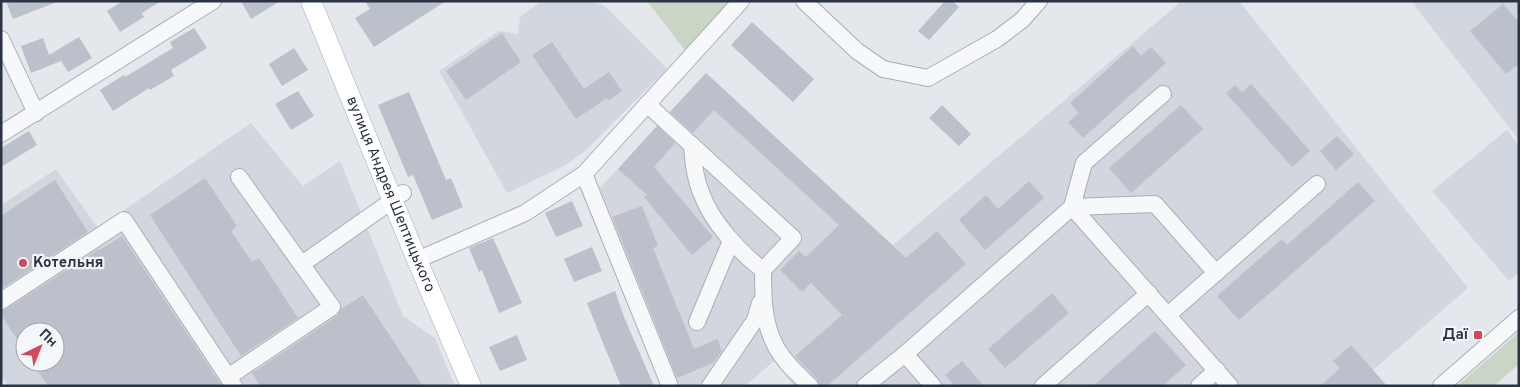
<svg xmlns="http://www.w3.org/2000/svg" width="1520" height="387" font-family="Overpass,sans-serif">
	<rect width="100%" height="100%" fill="#e4e7ec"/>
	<g fill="#d2d6de" fill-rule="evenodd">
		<path d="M542 1H593L606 7 667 69 584 152 564 166 507 193 439 71 499 31 518 34 520 17Z"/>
		<path d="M1182 1H1239L1468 288 1373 370 1334 361 1340 368 1320 386H794L774 361 745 386 680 385 600 188 706 73 893 245Z"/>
		<path d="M1411 1H1519V140Z"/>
		<path d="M251 123 303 186 340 161 403 316 435 338 455 386H8L1 376V205L56 169 98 228ZM25 332H55V362H25Z"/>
		<path d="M1507 130 1519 146V273L1509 281 1432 191Z"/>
	</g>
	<g fill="#c9d6c5">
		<path d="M647 1H727L730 5 687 53Z"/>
		<path d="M1519 332V364L1494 386H1457Z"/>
	</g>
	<g fill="#bbc0ca">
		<path d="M6 1H57V2L13 19Z"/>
		<path d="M123 1H161L142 13 144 17 120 32 107 11Z"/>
		<path d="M241 1H280L251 19Z"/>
		<path d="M365 1H446L374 47 355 18 370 9Z"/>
		<path d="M945 1H952L959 7 929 40 918 31Z"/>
		<path d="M1503 4 1519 22V64L1506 74 1470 31Z"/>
		<path d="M752 22 814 79 793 102 731 45Z"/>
		<path d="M194 28 207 48 171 70 174 76 150 90 149 88 113 111 100 90 124 75 125 77 173 48 170 42Z"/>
		<path d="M502 33 521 62 466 100 446 71Z"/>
		<path d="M79 37 92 58 68 72 61 61 31 73 21 46 43 38 49 55Z"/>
		<path d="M552 42 584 89 609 72 622 91 608 101 607 98 576 119 532 55Z"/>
		<path d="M1133 46 1141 56 1151 47 1166 63 1083 138 1068 122 1079 113 1070 103Z"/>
		<path d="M294 48 308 70 282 86 269 64Z"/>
		<path d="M706 73 906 258 937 231 966 264 827 386H820L817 379 795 356 842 315 811 283 802 292 780 270 799 251 806 257 839 225 714 110 693 133 670 112Z"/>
		<path d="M1251 84 1310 151 1292 167 1226 93 1235 85 1242 92Z"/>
		<path d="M298 91 314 116 291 130 275 104Z"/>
		<path d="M409 92 446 180 451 178 463 207 432 220 413 175 408 177 378 105Z"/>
		<path d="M942 105 971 134 959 146 929 118Z"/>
		<path d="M1181 105 1203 129 1131 193 1109 168Z"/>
		<path d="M657 126 675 143 654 167 713 237 692 255 644 197 647 195 618 169Z"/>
		<path d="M29 131 37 145 1 167V148Z"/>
		<path d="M1337 136 1354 154 1336 170 1320 151Z"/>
		<path d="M205 178 237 226 231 231 252 262 259 258 298 318 241 356 150 215Z"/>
		<path d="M55 180 88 232 1 289V216Z"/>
		<path d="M1029 181 1044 198 985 250 959 220 986 195 998 209Z"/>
		<path d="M1358 182 1375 201 1239 320 1217 296 1282 239 1287 245Z"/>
		<path d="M572 201 583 226 556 237 545 213Z"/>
		<path d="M642 206 658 246 653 248 694 349 717 339 722 351 713 363 677 378 612 217Z"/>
		<path d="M122 236 222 386H48L32 362H55V332H25V351L1 315V311L6 309 99 249 100 250Z"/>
		<path d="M493 238 522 303 499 313 482 270 479 272 469 248Z"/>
		<path d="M592 247 602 271 574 282 564 259Z"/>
		<path d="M615 291 624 317 654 386H621L605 348 587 303Z"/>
		<path d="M1052 293 1069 313 1005 368 988 349Z"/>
		<path d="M363 295 423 386H260L252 373 338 315 341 309Z"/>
		<path d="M1155 331 1186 365 1163 386H1093Z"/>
		<path d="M517 335 527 360 500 371 489 347Z"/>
		<path d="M1351 345 1373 370 1387 386H1320L1340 368 1333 361Z"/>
		<path d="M962 361 984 386H954L945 375Z"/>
	</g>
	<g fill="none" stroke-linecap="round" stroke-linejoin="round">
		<defs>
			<g id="minor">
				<path d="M804 1 857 51 883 69 928 78 997 39 1022 20 1039 1"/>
				<path d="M1 39 36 113"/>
				<path d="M1163 94 1084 163 1072 207 1155 204 1216 273"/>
				<path d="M647 104 793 238 763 270C763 297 763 323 776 347 784 362 798 374 810 386"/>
				<path d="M1 134 213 1"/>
				<path d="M692 145C693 163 695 179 702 195 712 222 740 253 763 270"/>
				<path d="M584 174 670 386"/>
				<path d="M417 260 525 213 584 174 741 1"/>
				<path d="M302 264 403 193"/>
				<path d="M1 301 124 220 234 386"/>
				<path d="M1168 315 1317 184"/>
				<path d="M697 322 731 241"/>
				<path d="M228 377 332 307 239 177"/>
				<path d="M710 386 755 320 760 303"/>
				<path d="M865 386 905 354"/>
				<path d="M933 386 905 354 1072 207 1230 386"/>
				<path d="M1043 386 1149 293"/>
				<path d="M1199 386 1217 370"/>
				<path d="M1441 386 1519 318"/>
			</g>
			<g id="major">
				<path id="s1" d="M311 1 417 260 471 386"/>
			</g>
		</defs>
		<use href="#minor" stroke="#a9aeb7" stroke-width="18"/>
		<use href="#major" stroke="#a3abb8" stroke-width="21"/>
		<use href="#minor" stroke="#f7f8fa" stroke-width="16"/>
		<use href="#major" stroke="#fff" stroke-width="20"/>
	</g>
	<g fill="#d1495b" stroke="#f4f6f9" stroke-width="2">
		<circle cx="23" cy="263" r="5"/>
		<rect x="1473" y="330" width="10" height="10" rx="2.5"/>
	</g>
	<g text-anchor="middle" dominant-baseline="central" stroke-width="4.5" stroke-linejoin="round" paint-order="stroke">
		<g font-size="15" fill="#2b3445" stroke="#f4f6f9">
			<text stroke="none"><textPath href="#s1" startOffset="209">вулиця Андрея Шептицького</textPath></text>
		</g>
		<g font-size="15" font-weight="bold" fill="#2b3445" stroke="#f4f6f9" text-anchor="start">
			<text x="33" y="263">Котельня</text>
			<text x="1468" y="335" text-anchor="end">Даї</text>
		</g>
	</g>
	<rect width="1520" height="387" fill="none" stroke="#2b3445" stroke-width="5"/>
	<g transform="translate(40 347) rotate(43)"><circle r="24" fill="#f4f6f9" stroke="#a4a8b1"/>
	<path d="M0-4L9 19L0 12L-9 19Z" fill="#d1495b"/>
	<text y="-8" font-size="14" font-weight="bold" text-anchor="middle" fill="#2b3445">Пн</text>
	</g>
</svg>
